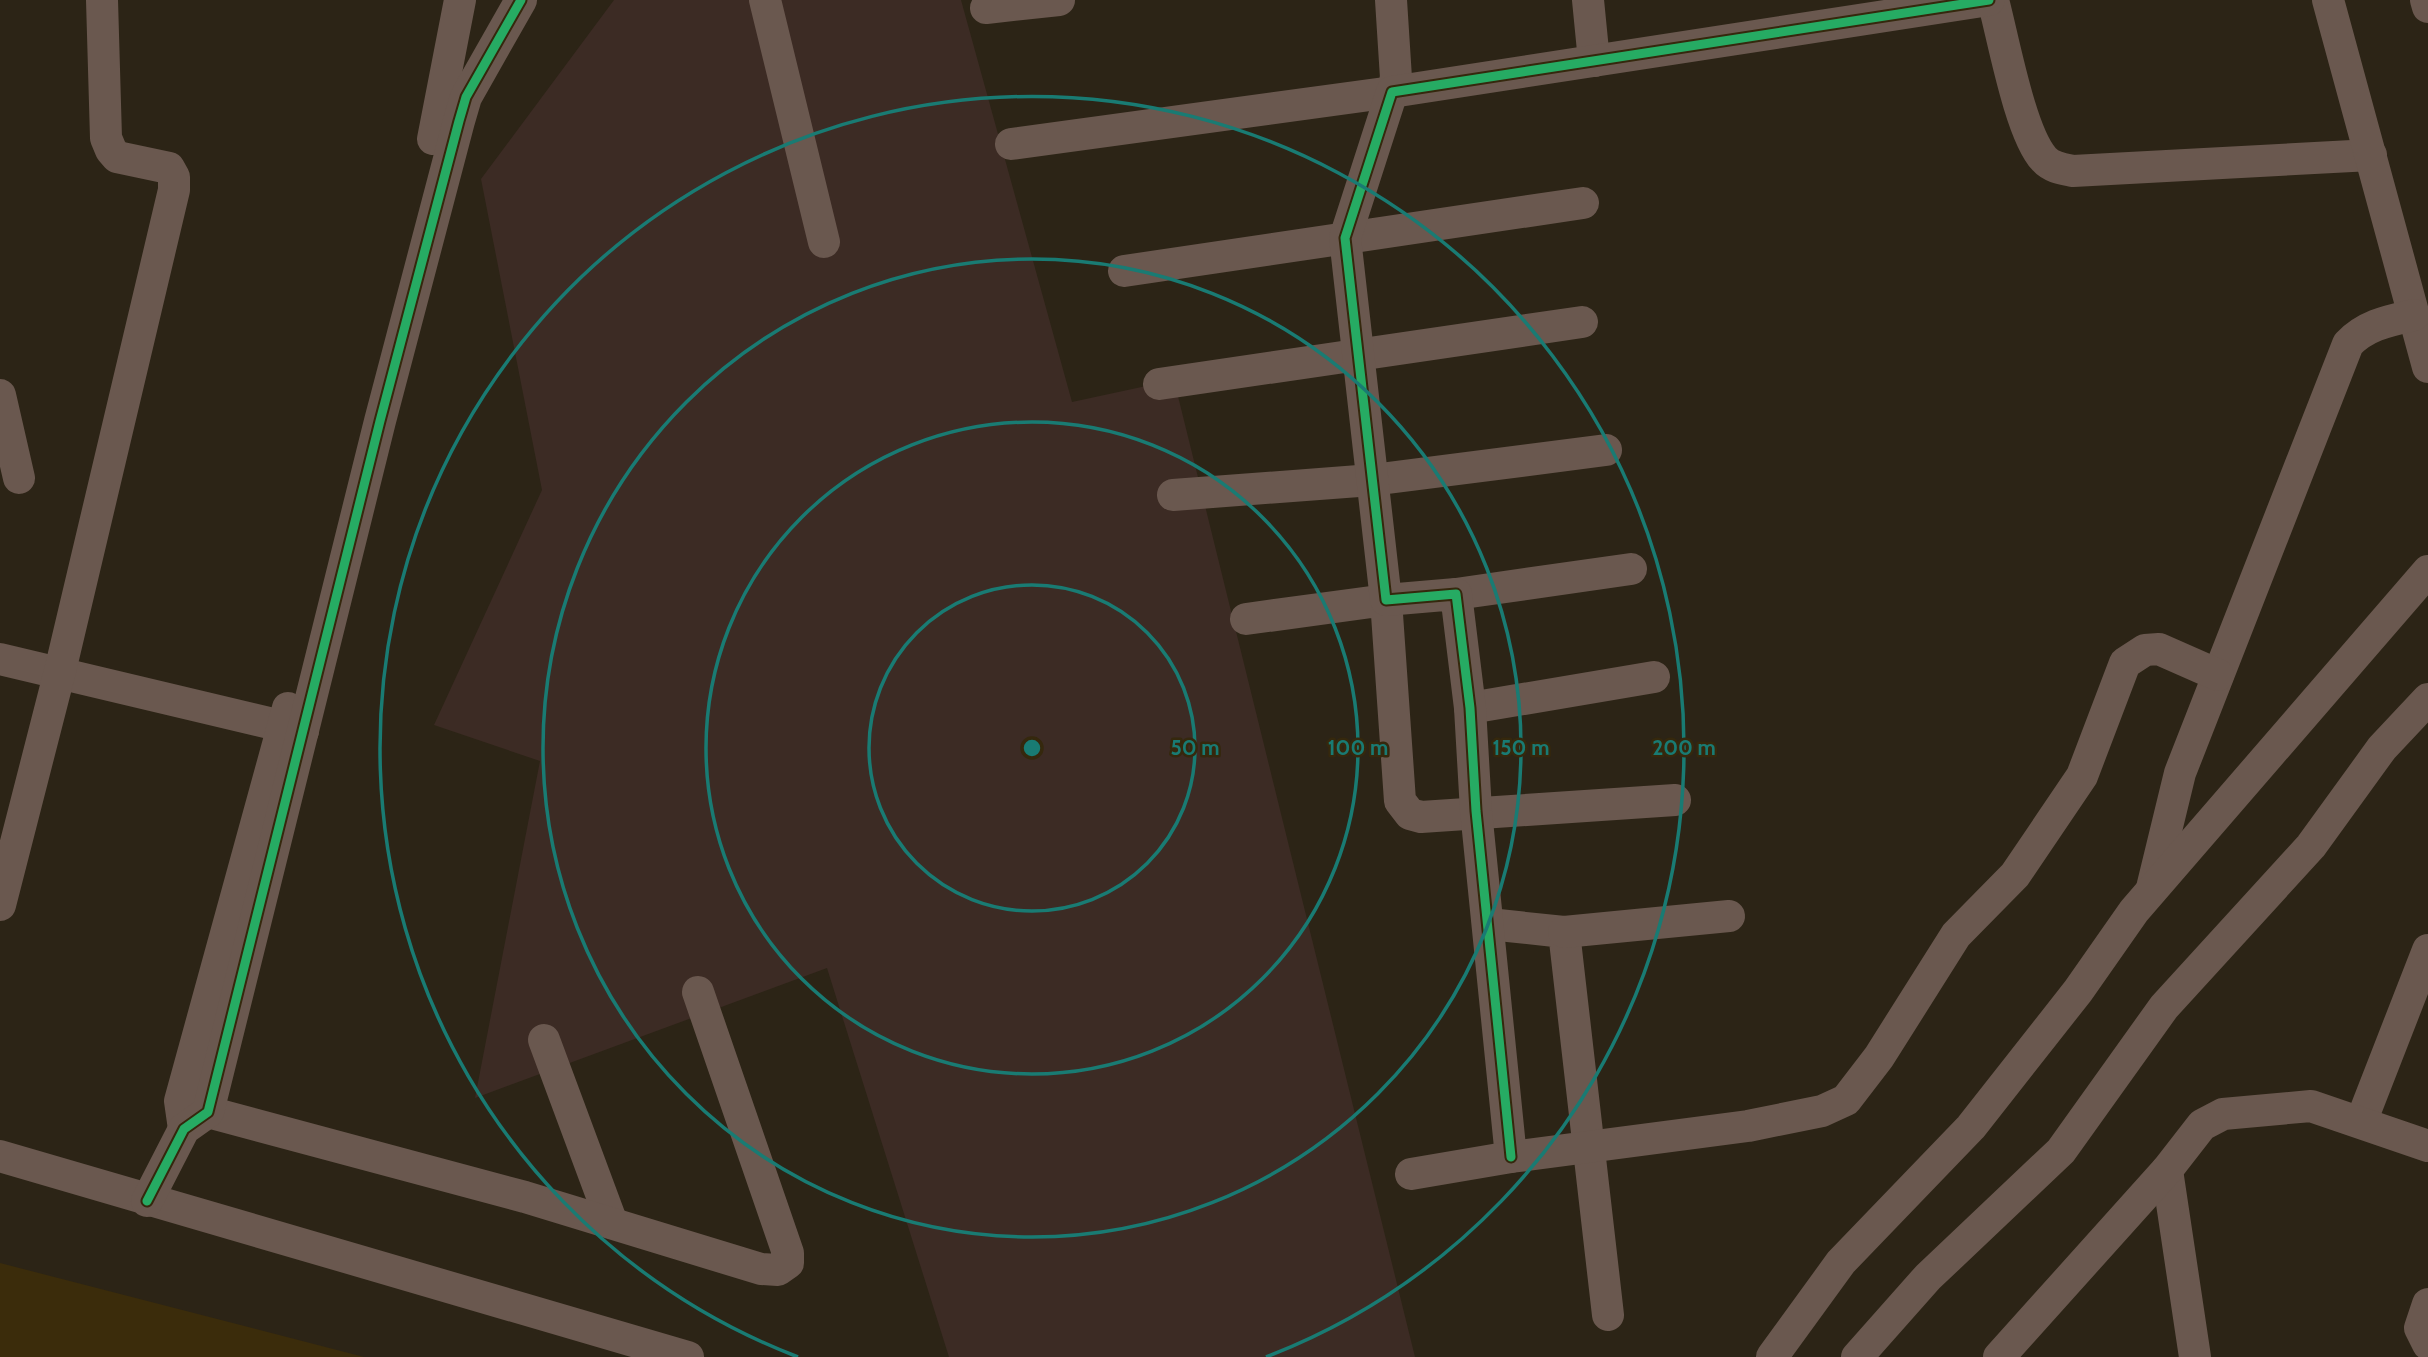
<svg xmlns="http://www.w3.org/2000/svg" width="2428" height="1357" font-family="Cabin,sans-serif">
	<rect width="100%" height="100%" fill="#2c2416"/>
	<path fill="#3c2b24" d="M614 0H961L1072 402 1174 380 1415 1357H949L827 968 475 1098 540 761 434 725 542 490 481 179Z"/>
	<path fill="#3b2c0b" d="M0 1263 364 1357H0Z"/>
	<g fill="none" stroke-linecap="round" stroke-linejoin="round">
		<g stroke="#6a584f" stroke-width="32">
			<path d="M765 0 824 242"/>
			<path d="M1588 0 1594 61"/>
			<path d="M1993 0C2003 37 2020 133 2044 159 2052 168 2063 169 2073 171L2371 155"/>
			<path d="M2328 0 2428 367"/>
			<path d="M2426 0 2428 7"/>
			<path d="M986 8 1059 0"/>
			<path d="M433 139 460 0"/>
			<path d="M1011 144 1392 92 1396 78 1391 0"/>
			<path d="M1124 271 1583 203"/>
			<path d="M1159 384 1582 322"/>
			<path d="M0 395 19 478"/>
			<path d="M1173 495 1372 480 1606 450"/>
			<path d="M1456 594 1631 569"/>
			<path d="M1246 619 1386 600 1400 801 1410 814 1421 817 1675 800"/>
			<path d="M0 659 303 731"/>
			<path d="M1470 708 1654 677"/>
			<path d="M2152 888 2180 773 2348 344C2366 325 2388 321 2414 315"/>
			<path d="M0 905 60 671 174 190V177L169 168 117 157 111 150 106 138 102 0"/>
			<path d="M1489 924 1564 932 1608 1315"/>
			<path d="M1564 932 1729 916"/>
			<path d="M544 1040 612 1223"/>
			<path d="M208 1112 525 1197 761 1269 778 1270 788 1263V1253L698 992"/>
			<path d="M2361 1122 2428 950"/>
			<path d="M184 1129 180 1101 288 708"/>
			<path d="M0 1156 688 1357"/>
			<path d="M1511 1157 1476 811 1470 708 1456 594 1386 600 1345 238 1392 92 1989 0"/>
			<path d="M2167 1170 2195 1357"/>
			<path d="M1411 1174 1511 1157 1748 1126 1822 1111 1846 1100 1879 1057 1956 935 2015 875 2082 776 2125 663 2145 650 2159 649 2218 675"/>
			<path d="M147 1201 184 1129 208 1112 380 421 459 121 466 97 521 0"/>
			<path d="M2428 1304 2420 1328 2428 1344"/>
			<path d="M1772 1357 1841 1262 1971 1127 2078 991 2134 911 2428 571"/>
			<path d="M1857 1357 1928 1277 2061 1151 2164 1007 2311 846 2382 748 2428 699"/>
			<path d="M1999 1357 2167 1170 2202 1125 2223 1114 2311 1106 2428 1146"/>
		</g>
		<defs>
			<g id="cycleway">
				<path d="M1511 1157 1476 811 1470 708 1456 594 1386 600 1345 238 1392 92 1989 0"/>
				<path d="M147 1201 184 1129 208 1112 380 421 459 121 466 97 521 0"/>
			</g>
		</defs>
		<use href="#cycleway" stroke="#35280d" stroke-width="13"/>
		<use href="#cycleway" stroke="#26ab63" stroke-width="9"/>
	</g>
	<g fill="none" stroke="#197b73" stroke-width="3.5">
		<circle cx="1032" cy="748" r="163"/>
		<circle cx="1032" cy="748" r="326"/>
		<circle cx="1032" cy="748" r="489"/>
		<path d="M798 1357A652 652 0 1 1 1266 1357"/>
	</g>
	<circle cx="1032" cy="748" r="10" fill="#197b73" stroke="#35280d" stroke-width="3.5"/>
	<g font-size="21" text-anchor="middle" font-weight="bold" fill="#197b73" stroke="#35280d" stroke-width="5" stroke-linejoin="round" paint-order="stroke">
		<text x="1195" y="755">50 m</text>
		<text x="1358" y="755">100 m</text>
		<text x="1521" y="755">150 m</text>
		<text x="1684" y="755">200 m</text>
	</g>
</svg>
